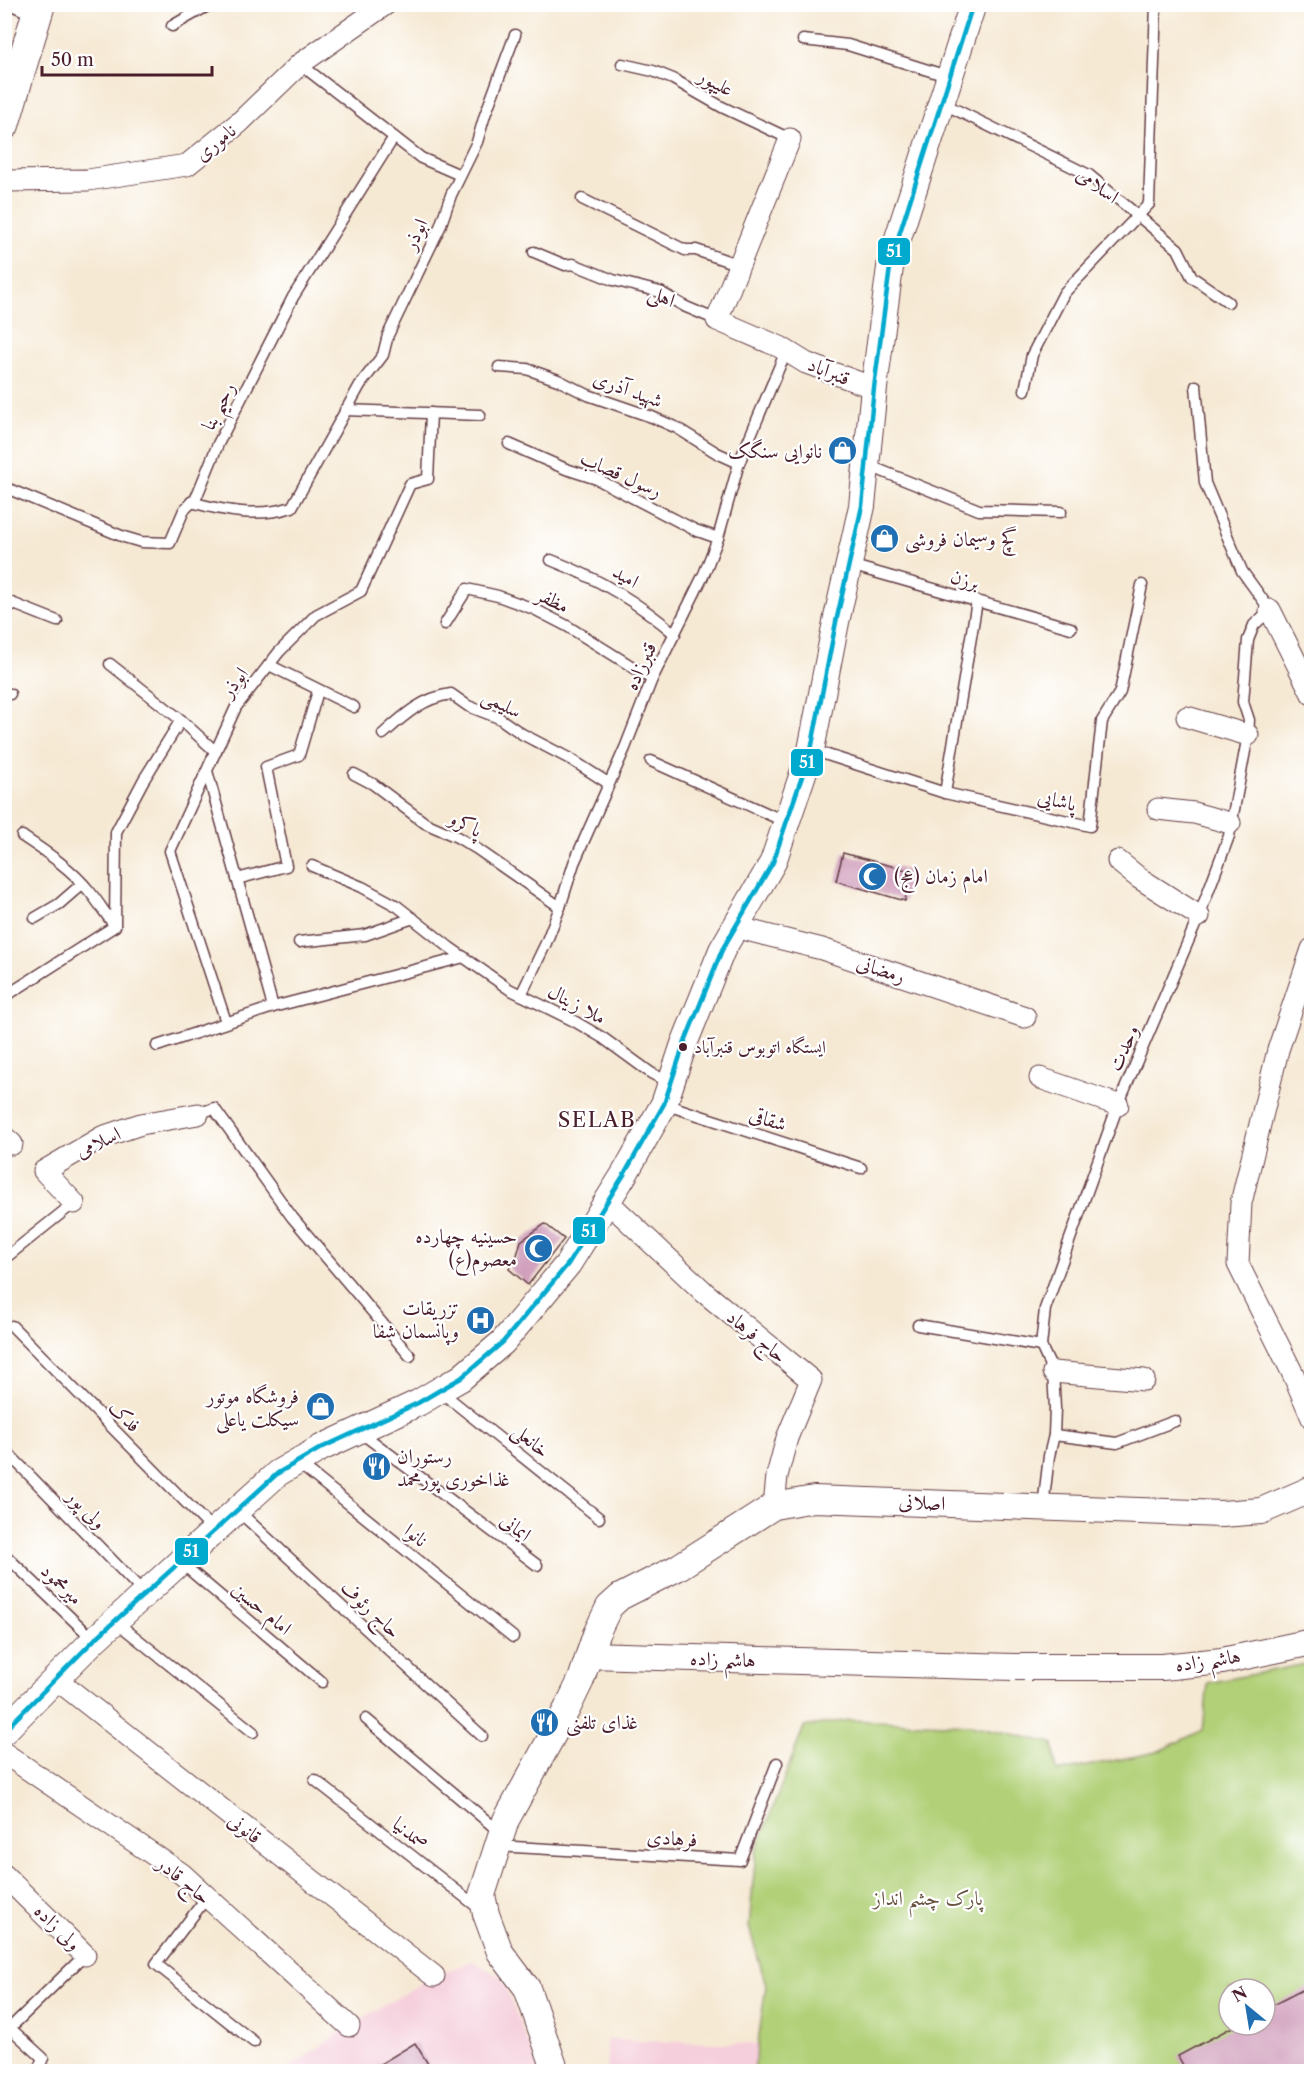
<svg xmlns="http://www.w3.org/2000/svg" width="1316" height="2076" font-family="'Libre Caslon Text',Amiri,serif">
	<rect width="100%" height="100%" fill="#fff"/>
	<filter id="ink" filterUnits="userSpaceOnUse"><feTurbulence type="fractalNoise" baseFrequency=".0167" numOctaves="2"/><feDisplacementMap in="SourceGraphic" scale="12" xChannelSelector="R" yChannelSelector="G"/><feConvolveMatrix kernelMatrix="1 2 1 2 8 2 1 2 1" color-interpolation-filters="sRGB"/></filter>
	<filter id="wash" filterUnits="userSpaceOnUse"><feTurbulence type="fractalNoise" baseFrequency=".008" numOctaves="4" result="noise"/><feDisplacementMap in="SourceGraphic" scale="24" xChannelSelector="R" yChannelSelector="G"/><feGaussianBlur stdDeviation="1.35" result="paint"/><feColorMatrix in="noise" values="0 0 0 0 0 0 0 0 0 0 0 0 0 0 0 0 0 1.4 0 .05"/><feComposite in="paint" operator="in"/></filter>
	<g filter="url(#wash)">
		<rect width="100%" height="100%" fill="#f6e9d4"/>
		<g fill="#f5cfdb">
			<path d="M473 1961 501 1977 540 2071 284 2072 349 2026 434 1976Z"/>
			<path d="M606 2040 757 2044 756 2071H608Z"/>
		</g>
		<path fill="#b1d077" stroke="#7e7851" stroke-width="1.5" fill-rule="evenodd" d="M1311 1663V2071H754L766 1985 749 1927 756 1851 804 1727 849 1720 971 1725 1053 1743 1057 1772 1157 1752 1203 1730 1208 1683ZM1229 1989H1265V2025H1229Z"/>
		<g id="blocks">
			<g fill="#d09fbc">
				<path d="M843 853 910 871 905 901 836 881Z"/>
				<path d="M545 1224 564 1239 528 1285 509 1269 517 1255 521 1241Z"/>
				<path d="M1312 1985V2072H1187L1178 2056 1236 2025H1265V2009Z"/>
				<path d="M415 2043 433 2072H367Z"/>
			</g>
		</g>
	</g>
	<g filter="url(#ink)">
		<use href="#blocks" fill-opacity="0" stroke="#643d44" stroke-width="1.5"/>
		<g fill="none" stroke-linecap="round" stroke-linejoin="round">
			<defs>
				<g id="service">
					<path d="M4 6H14L34 15"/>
					<path d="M172 26 211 4"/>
					<path d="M803 40 848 45 950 77"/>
					<path d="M300 64 421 158 460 175"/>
					<path d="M622 64 653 71 673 79 722 107 790 139"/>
					<path d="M942 103 1089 175 1178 249 1192 277 1228 302"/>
					<path d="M582 199 685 250H696L739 265"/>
					<path d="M534 252 565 265 573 264 613 280 660 292 686 307 717 320"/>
					<path d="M499 367 527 369 558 380 588 395 652 417 677 428 717 453 739 463"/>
					<path d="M1025 390 1032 355 1064 293 1149 204 1156 4"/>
					<path d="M345 410 480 415"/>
					<path d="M509 444 566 469 597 479 695 530 718 538"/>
					<path d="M867 465 979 510 1061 512"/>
					<path d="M4 487 124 537 141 542 170 543 184 510 196 498 218 444 293 297 394 137"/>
					<path d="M191 502C224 511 258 518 292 507L360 385 383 355 388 335 440 227 451 195 477 142 485 115 515 35"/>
					<path d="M551 560C597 578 638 602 675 634"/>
					<path d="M850 565 1071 628"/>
					<path d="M4 600 57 621"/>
					<path d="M445 624 467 589 498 596 534 609 567 626 652 679"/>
					<path d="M110 664 181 720 216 752"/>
					<path d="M269 665 354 707"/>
					<path d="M4 693 10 694"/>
					<path d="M383 734C403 716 422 698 451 694L468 706 499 718 522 734 572 760 608 783"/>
					<path d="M812 750 945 793 1090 826 1102 721 1120 692 1142 585"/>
					<path d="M651 761 786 822"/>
					<path d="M207 771 273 1007"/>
					<path d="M354 774 373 784 425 823 457 837 477 849 560 907"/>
					<path d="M945 793 977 601"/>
					<path d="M312 866 362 887 397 906 449 947 509 989 574 1021 603 1038 651 1073 670 1083"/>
					<path d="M237 879 286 866 266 767 299 755 318 691"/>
					<path d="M35 918 59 904 82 884"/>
					<path d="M115 926 116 832 143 781 181 720"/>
					<path d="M299 942 365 935 413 918"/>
					<path d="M521 995 546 943 560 907 574 863 625 748 652 679 704 574 718 538 739 463 786 351"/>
					<path d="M4 997 115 926C106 915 99 903 90 892 72 869 46 852 22 836"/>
					<path d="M226 1022 170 851 236 707 279 652 316 615 361 591 410 484 428 479 431 413"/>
					<path d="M157 1046 273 1007 464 957"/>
					<path d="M664 1104 861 1168"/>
					<path d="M198 1114 214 1108 292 1217 410 1356"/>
					<path d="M4 1259 74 1203"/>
					<path d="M918 1325 1041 1346"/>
					<path d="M12 1326 213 1530"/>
					<path d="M440 1391 599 1518"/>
					<path d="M360 1432 537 1565"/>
					<path d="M1054 1435 1117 1443 1175 1421"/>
					<path d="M4 1449 144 1593"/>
					<path d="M297 1462 513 1637"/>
					<path d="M1043 1507 1049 1456 1054 1435 1055 1408 1053 1372 1041 1346 1045 1309 1118 1105 1199 916 1229 836 1248 735 1249 720 1243 702 1248 640 1254 625 1270 610 1242 571 1205 483 1196 386"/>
					<path d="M236 1509 482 1736"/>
					<path d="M4 1554 94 1640"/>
					<path d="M179 1561 322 1682"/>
					<path d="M115 1621 253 1732"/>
					<path d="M366 1719 501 1833"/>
					<path d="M315 1780 480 1909"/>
					<path d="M498 1846 740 1860 777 1763"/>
					<path d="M207 1897 156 1964 254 2042"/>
					<path d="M37 2072 43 2058 10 2028 85 1955"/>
				</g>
				<g id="minor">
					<path d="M790 139 717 320 780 347 806 363 874 388"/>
					<path d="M4 181 88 180 187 165 240 122 300 64 386 4"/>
					<path d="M1270 610 1312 694"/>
					<path d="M1187 717 1248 735"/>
					<path d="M1158 809 1194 813 1230 823"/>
					<path d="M1118 861 1139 878 1199 916"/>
					<path d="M735 927 822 949 1025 1017"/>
					<path d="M1312 949 1278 1050 1241 1203 1238 1264 1293 1374 1312 1418"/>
					<path d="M1040 1078 1118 1105"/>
					<path d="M4 1137 12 1144"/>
					<path d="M607 1201 705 1293 811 1380 787 1438 777 1476 774 1506"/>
					<path d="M74 1203 44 1171 102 1137 141 1124 198 1114"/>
					<path d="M1053 1372 1144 1380"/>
					<path d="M56 1679 434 1976"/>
					<path d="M4 1753 182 1874 349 2026"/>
					<path d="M4 1875 85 1955"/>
				</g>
				<g id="tertiary">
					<path d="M589 1655 596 1634 609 1607 620 1597 677 1568 774 1506 814 1499 1222 1514 1261 1511 1312 1489"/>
					<path d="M4 1731 94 1640 278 1473 321 1448 418 1403 440 1390 461 1378 503 1342 568 1264 625 1173 664 1104 684 1044 722 950 773 862 811 750 836 622 862 506 874 388 891 260 973 4"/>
					<path d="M556 2072 527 1988 500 1952 486 1914 482 1895 506 1820 567 1709 581 1680 589 1655 1014 1667H1162L1222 1661 1312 1642"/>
				</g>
				<path id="secondary" d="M4 125 40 4"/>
			</defs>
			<use href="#service" stroke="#643d44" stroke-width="13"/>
			<use href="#minor" stroke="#643d44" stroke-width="23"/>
			<use href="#tertiary" stroke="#643d44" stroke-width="28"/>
			<use href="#secondary" stroke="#643d44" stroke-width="32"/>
			<use href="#service" stroke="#fff" stroke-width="10"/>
			<use href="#minor" stroke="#fff" stroke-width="21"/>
			<use href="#tertiary" stroke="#fff" stroke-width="26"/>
			<use href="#secondary" stroke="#fff" stroke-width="30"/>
			<defs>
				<path id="bus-1" d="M4 1731 94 1640 278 1473 321 1448 418 1403 440 1390 461 1378 503 1342 568 1264 625 1173 664 1104 684 1044 722 950 773 862 811 750 836 622 862 506 874 388 891 260 973 4"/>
			</defs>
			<use href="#bus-1" stroke="#fff" stroke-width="9"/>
			<use href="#bus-1" stroke="#00a9ce" stroke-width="4.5"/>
		</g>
	</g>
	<defs>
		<symbol id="shop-disc" viewBox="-11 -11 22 22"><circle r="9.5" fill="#1f6fb2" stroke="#fff"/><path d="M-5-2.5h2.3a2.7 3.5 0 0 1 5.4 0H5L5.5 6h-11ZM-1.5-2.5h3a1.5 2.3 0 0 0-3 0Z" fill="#fff"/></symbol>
		<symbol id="mosque-disc" viewBox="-11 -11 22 22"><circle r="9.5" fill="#1f6fb2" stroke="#fff"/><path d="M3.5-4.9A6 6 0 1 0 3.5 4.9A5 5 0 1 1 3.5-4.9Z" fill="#fff"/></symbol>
		<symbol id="hospital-disc" viewBox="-11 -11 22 22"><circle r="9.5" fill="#1f6fb2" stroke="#fff"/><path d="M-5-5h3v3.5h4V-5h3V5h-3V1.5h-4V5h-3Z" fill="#fff"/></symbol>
		<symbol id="restaurant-disc" viewBox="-11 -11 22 22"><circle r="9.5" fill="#1f6fb2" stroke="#fff"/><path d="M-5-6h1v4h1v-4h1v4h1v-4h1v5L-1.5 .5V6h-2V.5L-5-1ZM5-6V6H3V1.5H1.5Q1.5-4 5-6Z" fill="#fff"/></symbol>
	</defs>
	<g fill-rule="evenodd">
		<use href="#shop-disc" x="826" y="434" width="33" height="33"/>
		<use href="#shop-disc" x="868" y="522" width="33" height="33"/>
		<use href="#mosque-disc" x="856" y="860" width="33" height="33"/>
		<use href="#mosque-disc" x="522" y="1232" width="33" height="33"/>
		<use href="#hospital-disc" x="464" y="1304" width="33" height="33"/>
		<use href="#shop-disc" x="304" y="1390" width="33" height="33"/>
		<use href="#restaurant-disc" x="360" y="1450" width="33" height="33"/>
		<use href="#restaurant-disc" x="528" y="1706" width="33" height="33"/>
	</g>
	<circle fill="#4a1f2b" stroke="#fff" stroke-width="2" cx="683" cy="1047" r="5"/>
	<g text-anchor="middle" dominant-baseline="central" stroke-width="4.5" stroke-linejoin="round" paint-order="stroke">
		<g font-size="18" fill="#4a1f2b" stroke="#fff" text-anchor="start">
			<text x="694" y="1047">ایستگاه اتوبوس قنبرآباد</text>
		</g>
		<g font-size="20" fill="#4a1f2b" stroke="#fff">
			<text transform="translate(716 82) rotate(28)">علیپور</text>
			<text transform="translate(215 142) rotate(-39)">ناموری</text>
			<text transform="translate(1098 185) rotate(36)">اسلامی</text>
			<text transform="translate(415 234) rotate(-65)">ابوذر</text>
			<text transform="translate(662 296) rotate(23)">اهلی</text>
			<text transform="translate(829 371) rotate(22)">قنبرآباد</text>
			<text transform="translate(628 389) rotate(20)">شهید آذری</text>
			<text transform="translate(218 406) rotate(-63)">رحیم بنا</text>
			<text transform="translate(621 474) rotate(24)">رسول قصاب</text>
			<text transform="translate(626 576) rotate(31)">امید</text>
			<text transform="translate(965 579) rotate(16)">برزن</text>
			<text transform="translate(553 600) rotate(26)">مظفر</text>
			<text transform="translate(640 666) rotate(-65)">قنبرزاده</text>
			<text transform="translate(234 682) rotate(-53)">ابوذر</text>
			<text transform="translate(502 703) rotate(27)">سلیمی</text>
			<text transform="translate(1057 800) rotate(13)">پاشایی</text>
			<text transform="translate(466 824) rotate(27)">پاکرو</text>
			<text transform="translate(881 969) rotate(18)">رمضانی</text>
			<text transform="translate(577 1004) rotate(28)">ملا زینال</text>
			<text transform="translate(1123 1048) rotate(-67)">وحدت</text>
			<text transform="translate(768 1119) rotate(18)">شقاقی</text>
			<text transform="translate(98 1142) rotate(-25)">اسلامی</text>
			<text transform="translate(757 1336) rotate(39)">حاج فرهاد</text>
			<text transform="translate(125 1416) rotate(45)">فدک</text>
			<text transform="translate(531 1440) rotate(39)">خانعلی</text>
			<text transform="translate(922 1502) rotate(3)">اصلانی</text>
			<text transform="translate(87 1509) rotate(46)">ولی پور</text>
			<text transform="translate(516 1527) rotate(37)">ایمانی</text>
			<text transform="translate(416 1535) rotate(39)">نانوا</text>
			<text transform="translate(62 1584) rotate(44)">میرمحمود</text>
			<text transform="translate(262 1608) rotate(40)">امام حسین</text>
			<text transform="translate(371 1609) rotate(43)">حاج رئوف</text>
			<text transform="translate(723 1659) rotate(2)">هاشم زاده</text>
			<text transform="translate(1208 1660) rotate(-8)">هاشم زاده</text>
			<text transform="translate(245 1828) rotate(38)">قانونی</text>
			<text transform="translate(411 1833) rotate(38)">صمدنیا</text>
			<text transform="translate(672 1838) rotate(4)">فرهادی</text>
			<text transform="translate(184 1880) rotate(39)">حاج قادر</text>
			<text transform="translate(58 1927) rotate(45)">ولی زاده</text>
		</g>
		<g font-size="20" fill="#4a1f2b" stroke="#fff" text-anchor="end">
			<text x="822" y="451">نانوایی سنگک</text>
			<text x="905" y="539" text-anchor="start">گچ وسیمان فروشی</text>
			<text x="894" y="876" text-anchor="start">امام زمان (عج)</text>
			<text x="517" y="1236">حسینیه چهارده<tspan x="517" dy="23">معصوم(ع)</tspan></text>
			<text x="459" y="1308">تزریقات<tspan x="459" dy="23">وپانسمان شفا</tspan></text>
			<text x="299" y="1396">فروشگاه موتور<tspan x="299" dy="23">سیکلت یاعلی</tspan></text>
			<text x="397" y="1456" text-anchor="start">رستوران<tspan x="397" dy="23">غذاخوری پورمحمد</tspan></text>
			<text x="566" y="1722" text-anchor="start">غذای تلفنی</text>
		</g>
		<g font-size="20" fill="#695442" stroke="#fff">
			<text x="928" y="1898">پارک چشم انداز</text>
		</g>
		<g font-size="21" letter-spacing="1.5" fill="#4a1f2b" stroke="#fff">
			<text x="597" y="1119">SELAB</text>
		</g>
	</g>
	<g stroke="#fff" stroke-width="2">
		<rect x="877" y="237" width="34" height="29" rx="6" fill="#00a9ce"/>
		<rect x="790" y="748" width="34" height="29" rx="6" fill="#00a9ce"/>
		<rect x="572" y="1216" width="34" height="29" rx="6" fill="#00a9ce"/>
		<rect x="174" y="1537" width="35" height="29" rx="6" fill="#00a9ce"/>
	</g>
	<g font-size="16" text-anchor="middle" font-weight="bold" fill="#fff">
		<text x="894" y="257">51</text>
		<text x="807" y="768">51</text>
		<text x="589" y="1237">51</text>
		<text x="191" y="1557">51</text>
	</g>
	<rect width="1316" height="2076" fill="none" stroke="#fff" stroke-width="24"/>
	<g transform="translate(1247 2007) rotate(330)"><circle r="28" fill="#ffffff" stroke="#b7a5aa" stroke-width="1.5"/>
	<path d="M0-4.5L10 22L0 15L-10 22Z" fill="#1f6fb2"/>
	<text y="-9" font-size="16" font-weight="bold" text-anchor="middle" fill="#4a1f2b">N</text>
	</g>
	<path d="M42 66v9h170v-9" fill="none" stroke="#4a1f2b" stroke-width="3"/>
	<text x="51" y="66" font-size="18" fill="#4a1f2b" stroke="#ffffff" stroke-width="4.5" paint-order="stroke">50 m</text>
</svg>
